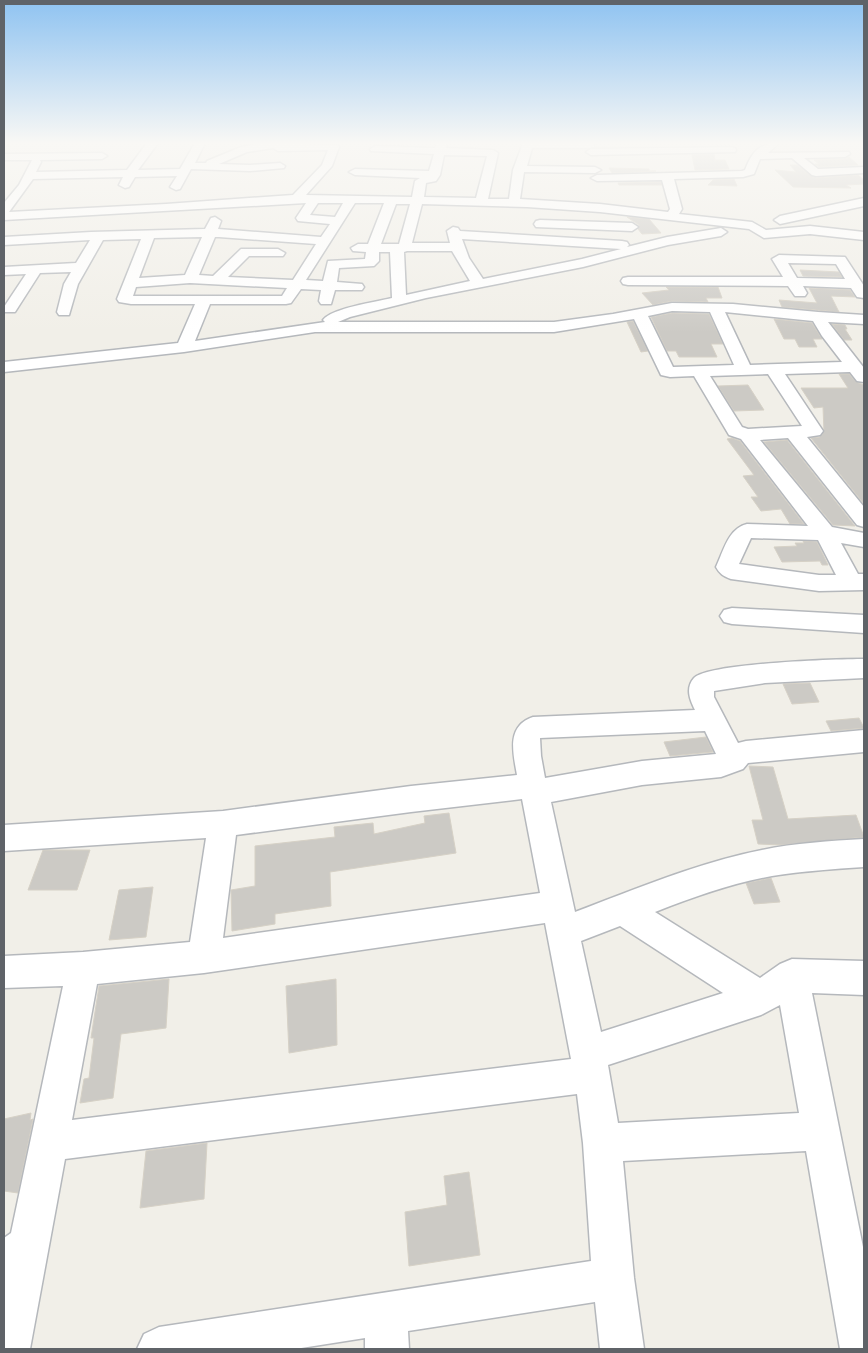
<svg xmlns="http://www.w3.org/2000/svg" width="868" height="1353" font-family="Manrope,sans-serif">
	<rect width="100%" height="100%" fill="#f1efe8"/>
	<g fill="#cccac5" stroke="#d6d1c6">
		<path d="M714 154 715 160H725L729 169 695 170 692 155Z"/>
		<path d="M849 157 858 165 819 167 815 164H819L814 160 845 159Z"/>
		<path d="M790 165H797L811 176 816 178 858 175 864 180V184L846 185 851 188 793 187 775 170 796 172Z"/>
		<path d="M609 168 649 169V171H656L612 173Z"/>
		<path d="M734 179 737 186 708 185 713 180Z"/>
		<path d="M661 182 662 185H619L618 183Z"/>
		<path d="M627 217 649 219 661 233 642 234 638 229 639 225Z"/>
		<path d="M800 270 839 272 842 277 803 276Z"/>
		<path d="M666 287H718L722 298H706L708 302 672 301 653 305 642 293 669 290Z"/>
		<path d="M809 288 850 290 855 297 831 296 839 312 782 307 779 300 817 303Z"/>
		<path d="M672 313 709 314 723 344H711L717 357H679L676 351H667L651 317Z"/>
		<path d="M774 319 812 323 822 339H813L817 347H799L795 339H784Z"/>
		<path d="M633 321 648 351 641 352 627 322Z"/>
		<path d="M832 324 845 325 847 329H845L852 340H844Z"/>
		<path d="M839 374H849L856 382 864 385V504L811 438 820 437 824 432 823 407 814 408 801 388H848Z"/>
		<path d="M748 385 764 410 734 411 718 386Z"/>
		<path d="M732 438 740 441 804 524H790L781 509 761 511 751 497H758L743 476 754 475 727 439Z"/>
		<path d="M787 440 855 526 833 525 764 442Z"/>
		<path d="M803 541 817 542 828 565H822L820 561 782 562 774 547 797 546 795 543H804Z"/>
		<path d="M810 683 819 702 792 704 783 684Z"/>
		<path d="M859 718 864 728 831 731 826 721Z"/>
		<path d="M706 737 713 752 670 756 664 742Z"/>
		<path d="M749 766 773 767 788 819 856 815 864 837 781 845 758 844 752 820H763Z"/>
		<path d="M449 813 456 853 330 872 331 906 275 914V924L232 931 231 890 255 886V846L335 837 334 827 373 823 374 834 425 823 424 816Z"/>
		<path d="M43 850H90L77 890H28Z"/>
		<path d="M771 878 780 902 754 904 746 883Z"/>
		<path d="M153 887 146 937 109 940 119 890Z"/>
		<path d="M169 979 166 1028 121 1034 113 1098 80 1103 84 1079 89 1078 94 1038H91L99 986Z"/>
		<path d="M336 979 337 1045 289 1053 286 986Z"/>
		<path d="M31 1113 30 1120 33 1119 18 1193 4 1191V1119Z"/>
		<path d="M207 1143 204 1199 140 1208 146 1151Z"/>
		<path d="M469 1172 480 1255 409 1266 405 1212 447 1205 444 1176Z"/>
	</g>
	<g fill="none" stroke-linecap="round" stroke-linejoin="round">
		<defs>
			<g id="minor">
				<path d="M147 143H158L138 170 180 169 195 143H205L195 163H206L207 161 241 147 263 143 338 145 339 147 332 166 306 195 412 197 415 181 420 178 355 175 349 172 355 169 429 171 434 154 371 151 370 149 375 146 435 148 437 143H447L446 148 493 150 498 153 488 199H509L513 170 523 143H594V147L590 148H532L527 166 595 167 601 170 595 173 524 172 520 199 600 204 668 212 670 209 662 180 597 181 591 178 597 175 742 171 745 170C752 152 759 143 779 143L768 153 849 152 850 154 845 157 804 158 818 169 864 167V173L816 176 812 175 792 158 760 159 754 174 743 177 674 179 682 209 679 214 752 222 766 230 810 226 864 232V240L810 234 764 238 749 229 600 212 527 207 422 204 412 243H450L447 231 453 227 458 228 460 231 622 241 627 242 629 245 627 247 667 237 721 228 727 232 721 236 668 245 583 267 426 298 350 317 338 322H554L613 314 672 303 733 304 818 312 864 315V324L828 322 864 368V382L857 381 850 372 785 374 823 431 820 435 807 437 864 507V527L857 525 788 438 760 440 832 527 864 533V547L841 543 858 574H864V590L819 591 731 579C723 576 720 574 716 567 724 550 728 529 747 524L808 526 741 439 729 435 694 376 670 377 661 375 634 319 554 332H315L184 352 4 372V362L178 343 195 304H131L119 302 117 299 141 239 103 240 78 284 69 315H59L57 312 64 284 71 272 40 273 15 312H5L4 307 26 274 4 275V267L76 263 90 240 4 245V237L91 232 205 229 211 218 215 217 221 221 218 229 321 237 330 224 298 221 296 218 306 203 4 220V203L19 185 32 160H4V154L102 153 107 156 102 159 40 160 41 162 36 172 127 170ZM273 148 278 151 328 150 322 165 293 195 166 204 9 212 33 179 123 177 119 185 125 188 129 187 135 177 177 176 170 187 176 190 180 189 191 169 250 171 284 168 285 166 280 163 250 165 219 164 247 152ZM444 155 487 156 476 198 424 197 426 183 436 181 440 175ZM318 203H343L335 217 310 215ZM355 203H384L368 244H358L351 248 353 251 366 252 365 259 328 261 323 281 306 280ZM396 204H410L399 244H381ZM202 237 185 275 139 278 154 238ZM215 237H219L316 244 293 280 228 277 249 256H283L285 253 278 249H241L213 276 199 275ZM462 239 621 249 582 259 483 279 469 258ZM407 251H452L470 281 406 295 404 252ZM379 252H390L392 298C376 302 332 308 323 320L325 322 195 341 210 304H286L291 303 301 289 321 290 319 301 321 304H331L335 290H362L364 287 362 284 337 282 339 268 374 266 379 261ZM190 283 287 288 282 296H133L136 287ZM672 311 710 312 734 365 673 367 648 316ZM725 312 813 321 822 336 842 362 750 365ZM768 374 802 426 748 429 742 427 710 376ZM751 538 818 540 836 575H819L739 564Z"/>
				<path d="M731 147 735 148 736 150 735 152 591 155 586 152 591 149Z"/>
				<path d="M864 198V206L780 224 774 220 780 216Z"/>
				<path d="M540 220 632 223 638 227 632 231 536 227 534 224 536 221Z"/>
				<path d="M779 255 845 257 864 286V298L857 297 851 288 803 286 807 293 805 296H795L788 286 628 285 623 284 621 281 623 278 628 277H783L772 259ZM788 263 836 264 845 279 797 278Z"/>
				<path d="M732 608 864 615V633L732 624 724 622 720 616 724 610Z"/>
				<path d="M864 659V678L765 683 714 691V697L738 743 746 741 864 730V752L748 763 743 769 721 777 642 785 551 802 575 912C636 889 697 863 762 850 795 843 830 841 864 839V867C833 869 803 871 772 876 732 883 693 897 655 912L760 978 780 964 792 959 864 961V995L812 993 864 1252V1349H840L806 1151 623 1161 634 1278 644 1349H600L595 1302 408 1331 409 1349H365V1338L295 1349H137L144 1334 159 1327 591 1261 583 1143 577 1094 65 1159 30 1349H4V1238L11 1233 63 986 4 988V956L83 952 190 942 206 838 4 851V825L223 811 411 786 517 775C513 753 506 726 533 717L695 710C690 700 685 688 694 678 708 663 838 659 864 659ZM705 731 716 754 642 761 545 778 541 756 540 738ZM522 799 540 893 223 938 236 835 411 812ZM545 923 571 1059 72 1120 97 984 204 973ZM620 926 723 993 601 1032 581 941ZM780 1005 799 1113 618 1123 608 1065 761 1015Z"/>
			</g>
		</defs>
		<use href="#minor" stroke="#b5b8bc" stroke-width="3"/>
		<use href="#minor" fill="#fff" fill-rule="evenodd"/>
	</g>
	<linearGradient id="sky" x2="0" y2="1"><stop stop-color="#8fc3f1"/><stop offset="0.43" stop-color="#f9f8f5"/><stop offset="1" stop-color="#f9f8f5" stop-opacity="0"/></linearGradient>
	<rect width="868" height="333" fill="url(#sky)"/>
	<rect width="868" height="1353" fill="none" stroke="#5f6368" stroke-width="10"/>
</svg>
